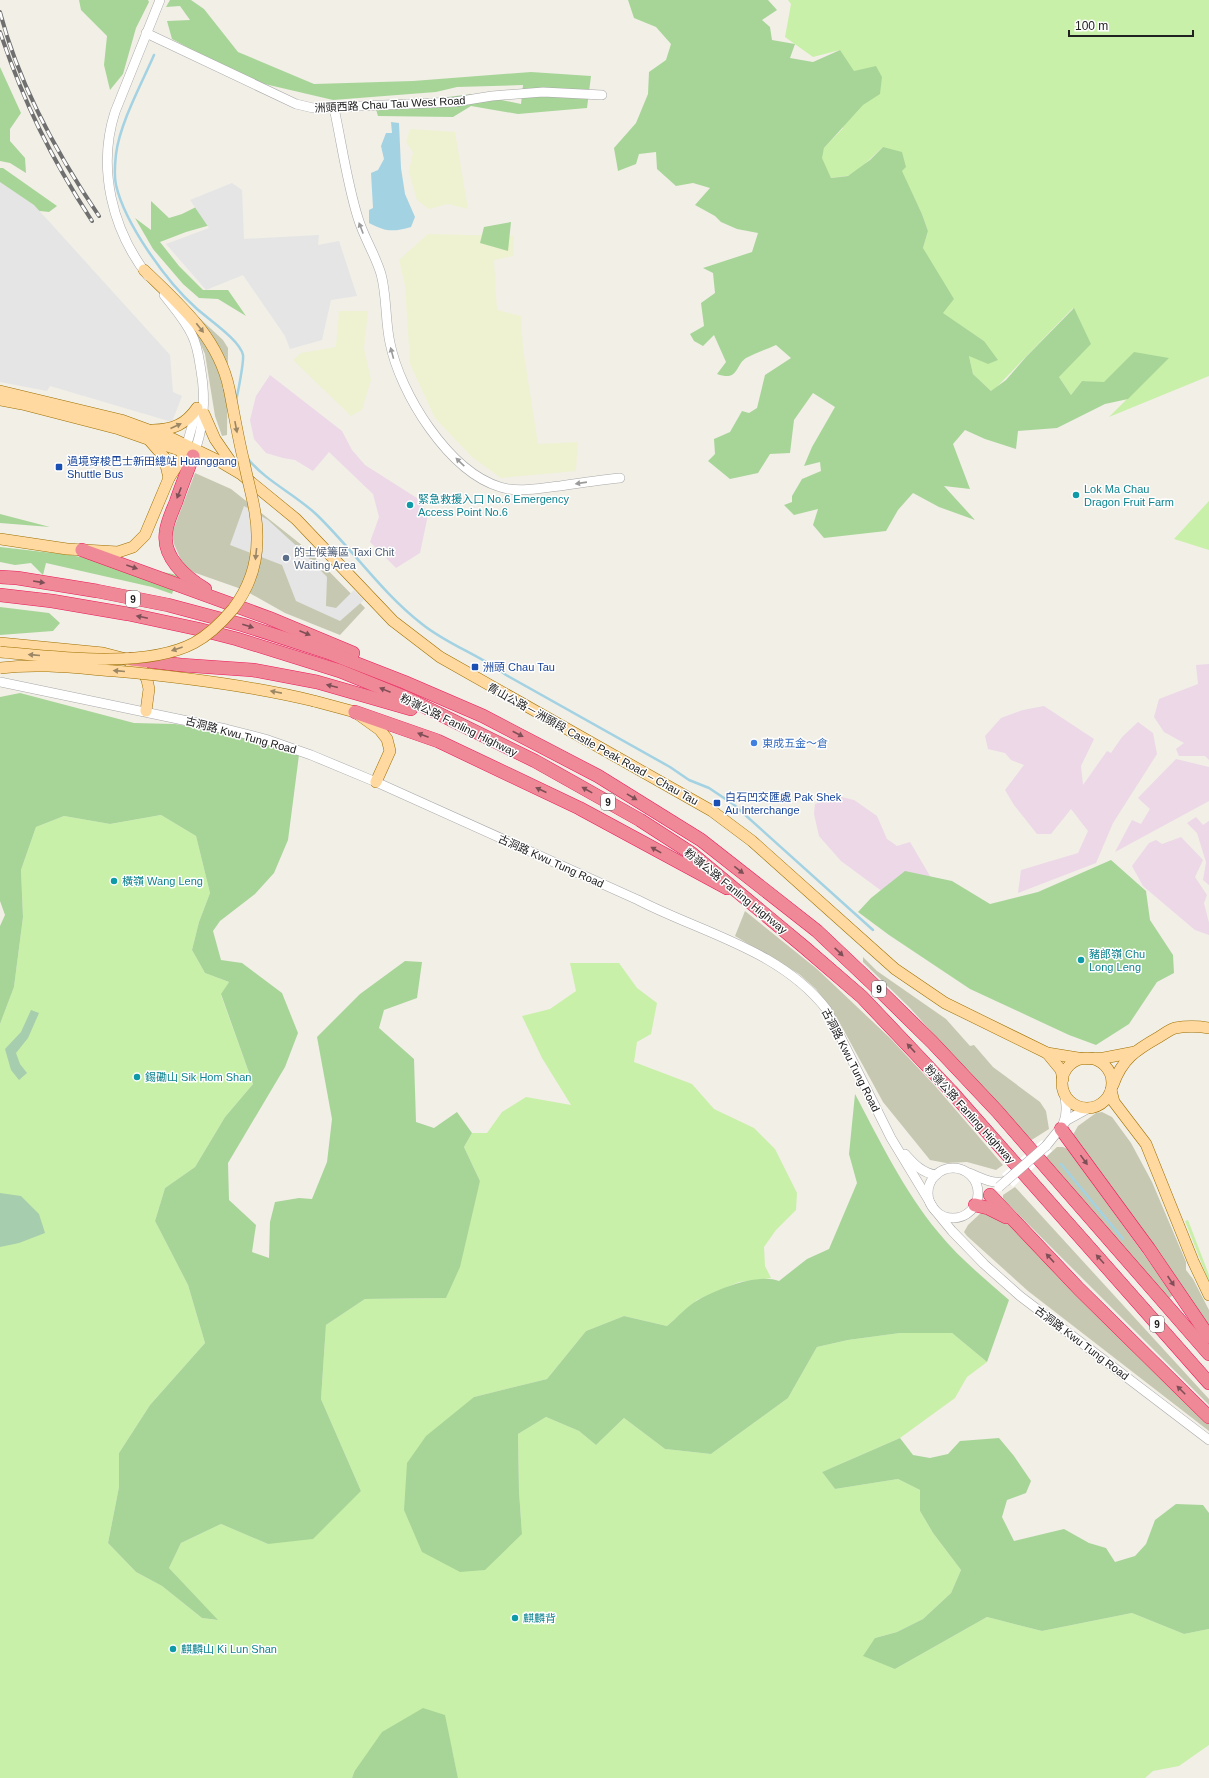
<svg xmlns="http://www.w3.org/2000/svg" width="1209" height="1778" font-family="Helvetica,'Noto Sans SC',sans-serif">
	<rect width="100%" height="100%" fill="#f2efe7"/>
	<g fill="#ecd8e7">
		<path d="M270 375 342 431 352 450 365 465 420 500 428 515 420 553 396 568 370 542 379 517 373 494 329 452 313 471 295 460 283 458 266 453 254 439 250 420 256 396Z"/>
		<path d="M1209 664V760L1205 756H1179L1176 749 1184 743 1164 732 1154 717 1159 699 1198 684 1196 665Z"/>
		<path d="M1044 706 1094 739 1081 766 1083 785 1107 751 1111 753 1122 737 1138 722 1153 733 1157 754 1113 823 1096 863 1018 893 1021 870 1078 853 1088 831 1071 809 1051 834H1037L1014 805 1005 790 1024 765 1011 760 1005 753 988 749 985 736 1001 718 1023 710Z"/>
		<path d="M1176 759 1209 767V801L1115 852 1132 820 1141 824 1150 809 1138 798Z"/>
		<path d="M838 796 854 800 877 816 887 839 897 846 910 842 937 888 894 900 841 861 819 836 814 814 815 804Z"/>
		<path d="M1196 817 1203 825 1209 821V885L1203 880 1206 862 1197 833 1187 823Z"/>
		<path d="M1181 837 1203 860 1195 877 1207 895 1204 903 1209 923V935L1195 930 1143 886 1132 866 1149 843 1156 840 1162 844Z"/>
	</g>
	<g fill="#c7c8b1">
		<path d="M195 314 223 340 228 348 227 435 222 436 215 416 205 354 195 332Z"/>
		<path d="M195 473 231 489 308 550 365 608 340 635 285 613 244 590 190 571 181 560 174 544 172 533Z"/>
		<path d="M745 911 817 969 890 1038 936 1087 1003 1165 996 1170 967 1162 946 1163 930 1160 883 1102 837 1018 816 989 799 974 735 936Z"/>
		<path d="M863 957 877 971 946 1019 970 1046 974 1045 993 1067 1040 1102 1046 1111 1049 1129 1030 1141 910 1008 863 962Z"/>
		<path d="M1102 1112 1112 1117 1131 1143 1152 1182 1186 1262V1270L1193 1279 1209 1310V1327L1074 1140V1133L1078 1126 1096 1113Z"/>
		<path d="M1057 1147H1063L1068 1149 1173 1295 1168 1299 1044 1159Z"/>
		<path d="M1015 1187 1209 1399V1405L1007 1203 1003 1198V1195Z"/>
		<path d="M984 1210 996 1211 1209 1424V1431L1028 1291 967 1236 964 1232 968 1225Z"/>
	</g>
	<g fill="#eef2d1">
		<path d="M410 129 455 132 468 209 448 204 429 209 417 200 409 172 413 152 406 142Z"/>
		<path d="M428 234 514 236 513 256 494 260 497 310 521 316 523 348 538 444 578 442 576 471 501 478 472 457 435 418 410 364 405 285 399 260Z"/>
		<path d="M339 311H368L364 348 371 380 362 410 351 416 293 360 301 353 336 347Z"/>
	</g>
	<g fill="#c9f0a9">
		<path d="M788 0H1209V376L1109 417 1168 358 1104 383 1082 381 1071 395 1059 377 1073 308 992 392 973 374 969 356 984 341 942 313 923 248 928 231 922 214 901 171 883 147 853 175 831 178 820 160 824 148 843 128 840 50 813 57 785 37 791 4Z"/>
		<path d="M1209 501V550L1174 539Z"/>
		<path d="M161 815 196 836 210 893 199 922 192 950 205 973 229 982 221 995 253 1084 225 1117 195 1167 165 1188 155 1221 188 1285 205 1343 150 1405 119 1453V1487L108 1543 136 1572 162 1586 202 1618 217 1620 169 1568 181 1543 221 1524 268 1544 361 1491 321 1399 326 1325 365 1299 446 1298 480 1181 464 1147 472 1133H487L502 1112 526 1097 571 1105 542 1058 522 1016 550 1009 576 991 570 963H619L637 988 657 1003 651 1034 637 1042 634 1062 692 1084 714 1109 754 1128 775 1149 797 1193 796 1210 776 1230 764 1247 765 1266 771 1278 739 1282 697 1300 667 1326 624 1316 586 1331 547 1379 474 1397 522 1534 519 1491 518 1434 546 1417 579 1431 596 1445 624 1418 665 1449 711 1454 788 1398 817 1347 848 1340 900 1333H952L987 1362 967 1377 955 1398 900 1438 822 1472 835 1489 898 1479 920 1490V1511L933 1533 961 1570 951 1593 923 1619 897 1632 875 1638 895 1669 987 1617 1042 1631 1132 1613 1184 1634 1209 1629V1745L1179 1766 1153 1771 1145 1778H458L452 1750 354 1771 352 1778H0V1024L14 987 23 917 21 870 36 827 64 816 110 824Z"/>
		<path d="M1188 1220 1209 1275V1282L1185 1221Z"/>
	</g>
	<g fill="#a7d598">
		<path d="M79 0H148L149 2 136 28 123 74 110 90 104 65 107 36 81 10Z"/>
		<path d="M170 0H191L204 9 238 52 314 84 413 81 531 72 591 76 587 108 518 114 471 106 453 117 378 116 375 106 472 94 521 104 523 85 457 87 436 92 333 100 248 80 172 39 167 21 190 20 180 6 166 7Z"/>
		<path d="M628 0H768L777 10 762 20 770 27 772 40 795 44 790 58 813 62 840 50 854 71 876 66 882 77 880 94 863 105 824 148 822 158 831 178 848 176 870 160 883 147 902 152 906 167 902 171 922 214 928 231 923 248 954 299 943 313 984 341 998 360 988 364 969 356 973 374 991 391 1006 380 1026 357 1074 308 1091 344 1059 377 1071 395 1082 381 1104 382 1134 352 1169 358 1128 399 1105 404 1057 428 1018 431 1016 449 985 439 965 430 953 444 970 489 944 486 975 520 939 507 913 493 898 510 886 531 824 538 813 525 818 509 794 515 784 505 792 502V496L802 479 821 471 820 462 804 466 812 447 835 407 813 393 794 420 790 453 770 454 758 473 730 479 708 461 715 454 714 439 730 432 742 411 749 413 757 408 765 375 791 358 776 345C767 349 756 353 746 358 735 365 739 382 717 374L726 362 714 335 703 346 694 341 690 334 704 326 701 303 715 293 713 273 703 268 752 252 758 233 737 229 721 222 715 216 695 205 710 188 693 183 676 186 657 169 656 152 639 154 636 164 618 171 614 148 636 123 648 94 649 72 666 60 671 44 656 27 634 18Z"/>
		<path d="M0 67 21 113 10 129V141L25 158 26 173 10 163 0 161Z"/>
		<path d="M0 168H3L57 206 49 212 31 210 0 196Z"/>
		<path d="M151 201 169 218 182 214 204 203 228 220 186 232 160 242 179 266 203 290H228L246 316 218 299 199 298 183 284 153 249 135 218 151 230Z"/>
		<path d="M511 222 508 251 480 243 484 227Z"/>
		<path d="M0 514 50 527 0 523Z"/>
		<path d="M0 547 70 555 173 574 178 576 172 594 152 587 46 563 43 575 31 563 15 565 0 562Z"/>
		<path d="M0 607 49 613 60 623 53 631 0 635Z"/>
		<path d="M20 693 134 723 175 724 257 738 299 755 288 840 274 873 255 894 220 921 213 931 221 960 242 963 282 993 298 1033 285 1067 228 1163 229 1200 256 1225 252 1252 269 1258 270 1222 275 1202 299 1198 312 1199 327 1162 332 1119 317 1037 360 994 405 961 422 962 417 998 384 1010 379 1028 414 1059 416 1122 434 1128 457 1112 472 1133 464 1147 480 1181 460 1267 446 1298 365 1299 326 1325 321 1399 361 1491 313 1539 268 1544 221 1524 181 1543 169 1568 218 1620 202 1618 162 1586 136 1572 108 1543 119 1487V1453L150 1405 205 1343 188 1285 155 1221 165 1188 195 1167 225 1117 253 1084 221 994 229 982 205 973 192 950 199 922 210 893 196 836 161 815 110 824 64 816 36 827 21 870 23 917 14 987 0 1024V926L5 915 0 901V697Z"/>
		<path d="M1111 860 1146 891 1150 920 1173 955 1174 973 1157 982 1129 1024 1096 1045 1069 1035 970 989 889 935 858 912 871 898 905 871 952 881 990 904 1038 892Z"/>
		<path d="M855 1094C880 1141 904 1191 938 1232 959 1258 984 1278 1009 1300L987 1362 952 1333H900L848 1340 817 1347 788 1398 711 1454 665 1449 624 1418 596 1445 579 1431 546 1417 518 1434 519 1491 522 1534 485 1570 460 1572 422 1552 404 1510 407 1463 426 1436 474 1397 547 1379 586 1331 624 1316 667 1326C677 1318 687 1306 698 1300 718 1289 757 1273 779 1281L807 1259 829 1249 857 1183 849 1154Z"/>
		<path d="M900 1438 913 1455 930 1458 948 1454 960 1441 999 1438 1014 1456 1031 1481 1026 1493 1007 1500 1002 1517 1014 1541 1064 1529 1089 1543 1106 1548 1115 1562 1135 1556 1146 1544 1155 1520 1176 1504 1203 1505 1209 1513V1629L1184 1634 1132 1613 1042 1631 987 1617 895 1669 863 1656 875 1638 897 1632 923 1619 951 1593 961 1570 933 1533 920 1511V1490L898 1479 835 1489 822 1472Z"/>
		<path d="M423 1708 445 1715 458 1778H352L354 1772 382 1732Z"/>
	</g>
	<g fill="#a6cdad">
		<path d="M31 1010 39 1013 28 1038 16 1053 20 1064 27 1073 19 1080 11 1070 5 1049 21 1032Z"/>
		<path d="M0 1193 21 1196 39 1214 45 1233 19 1243 0 1247Z"/>
	</g>
	<g fill="#e5e5e5">
		<path d="M0 182 34 205 170 355 173 392 182 396 172 422 50 386 47 391 0 382Z"/>
		<path d="M232 183 242 190 244 239 319 235 318 245 339 241 357 296 331 300 322 340 290 349 285 336 243 275 206 290 166 244 209 228 190 200Z"/>
		<path d="M244 506 268 520 302 551 327 577 326 606 336 608 354 590 364 600 340 621 296 601 282 565 230 545Z"/>
	</g>
	<path fill="#a3d2e3" d="M391 122 399 123 401 168 405 194 415 217 411 227C393 232 386 232 369 223V210L373 208 371 173 378 170 384 159 381 146 386 133H392Z"/>
	<path fill="#fff" d="M1042 1140 1052 1151 1013 1187 1002 1174Z"/>
	<g fill="none" stroke-linecap="round" stroke-linejoin="round">
		<g stroke="#a3d2e3" stroke-width="2.5">
			<path d="M154 55C141 85 120 123 116 154 115 163 114 176 116 185 125 224 166 281 196 308 208 319 240 340 243 355 244 361 238 393 236 400"/>
			<path d="M248 459C267 482 295 494 317 515 353 550 382 593 422 624 448 645 480 655 506 675L670 767 689 780 709 788 733 804 873 930"/>
			<path d="M1061 1164 1123 1239"/>
		</g>
		<defs>
			<g id="minor">
				<path d="M146 33 296 104 313 108 455 102 492 96 543 92 602 95"/>
				<path d="M334 108C342 145 347 183 358 218 364 238 375 254 381 274 387 296 385 320 390 343 400 393 448 471 500 487 519 493 540 488 560 486 580 483 600 480 620 478"/>
				<path d="M148 276C112 230 97 168 115 112L160 0"/>
				<path d="M164 295C174 308 185 320 192 335 198 347 199 359 201 371 206 400 204 428 193 456"/>
				<path d="M185 451 197 409"/>
				<path d="M0 682 226 729 265 739 311 755 376 782 638 900C702 933 781 950 827 1010L891 1138 934 1209 952 1231 984 1264 1020 1296 1209 1440"/>
				<path d="M1063 1124C1068 1113 1066 1103 1064 1091"/>
				<path d="M1046 1146 1067 1120 1089 1108"/>
				<path d="M905 1154C914 1164 922 1173 936 1175"/>
				<circle cx="953" cy="1193" r="25"/>
				<path d="M969 1173C982 1178 993 1185 1006 1181"/>
			</g>
			<g id="major">
				<path d="M144 270C180 305 218 337 229 388"/>
				<path d="M0 391 121 420 173 439 219 461 241 474 296 519 393 621 440 657 712 811 752 841 895 969 945 1003 1047 1053 1084 1059 1104 1058 1135 1052"/>
				<path d="M0 400 22 404 119 429 182 451"/>
				<path d="M204 414 215 439 235 468"/>
				<path d="M153 430C173 430 186 424 197 408"/>
				<path d="M150 441 164 457 169 478"/>
				<path d="M0 539 67 549 118 552 133 547 145 535 169 478 185 453"/>
				<path d="M0 643 103 653 126 659 143 671 147 680 149 689 146 711"/>
				<path d="M314 701 355 712 380 730 387 739 390 751 376 782"/>
				<path d="M1047 1053 1061 1070 1063 1079"/>
				<circle cx="1087" cy="1083" r="25"/>
				<path d="M1113 1085C1122 1059 1136 1050 1159 1037 1164 1034 1169 1030 1175 1028 1187 1026 1197 1026 1209 1028"/>
				<path d="M1111 1090 1114 1102 1146 1144 1193 1261 1209 1295"/>
			</g>
			<g id="highway">
				<path d="M193 456C187 472 181 487 176 502 172 512 167 522 166 532 162 557 185 577 205 589"/>
				<path d="M82 550 269 618 353 653"/>
				<path d="M0 577 17 578 97 591 168 605 243 625 327 652 404 682 483 716 598 776 701 840 817 931 874 985 932 1042 997 1111 1209 1354"/>
				<path d="M0 595 52 601 128 614 198 629 237 639 340 671 409 699 535 761 640 820 691 853 804 947 862 997 951 1091 1209 1383"/>
				<path d="M132 659 181 665 253 670 317 682 411 709"/>
				<path d="M355 712 438 741 579 808 727 888"/>
				<path d="M1061 1129 1149 1249 1209 1337"/>
				<path d="M990 1195 1079 1289 1209 1417"/>
				<path d="M975 1205 988 1208 1006 1217"/>
			</g>
		</defs>
		<use href="#minor" stroke="#a8a8a8" stroke-width="10"/>
		<use href="#major" stroke="#9e7000" stroke-width="12"/>
		<use href="#highway" stroke="#eb1858" stroke-width="14"/>
		<use href="#minor" stroke="#fff" stroke-width="9"/>
		<use href="#major" stroke="#ffd99f" stroke-width="11"/>
		<use href="#highway" stroke="#ef8897" stroke-width="13"/>
		<defs>
			<g id="rail">
				<path d="M0 12C19 85 57 154 99 216"/>
				<path d="M0 32C24 103 51 158 92 221"/>
			</g>
		</defs>
		<use href="#rail" stroke="#6f6f6f" stroke-width="4"/>
		<use href="#rail" stroke="#fff" stroke-width="2.5" stroke-dasharray="8" stroke-linecap="butt"/>
		<defs>
			<path id="minor-bridge" d="M999 1187 1046 1146"/>
			<g id="major-bridge">
				<path d="M0 652C55 657 145 669 194 643 209 635 222 622 233 609 248 589 257 566 257 540 258 513 249 488 244 462 238 438 234 413 229 388"/>
				<path d="M0 668C39 663 77 668 115 671 182 677 248 685 314 701"/>
			</g>
		</defs>
		<use href="#minor-bridge" stroke="#a8a8a8" stroke-width="10" stroke-linecap="butt"/>
		<use href="#major-bridge" stroke="#9e7000" stroke-width="12" stroke-linecap="butt"/>
		<use href="#minor-bridge" stroke="#fff" stroke-width="9"/>
		<use href="#major-bridge" stroke="#ffd99f" stroke-width="11"/>
	</g>
	<defs><path id="oneway-solid" d="M-6-.8H1V-3.2L6.5 0L1 3.2V.8H-6Z"/></defs>
	<g fill="#9b9b9b">
		<use href="#oneway-solid" transform="translate(361 228) rotate(-111)"/>
		<use href="#oneway-solid" transform="translate(392 353) rotate(-105)"/>
		<use href="#oneway-solid" transform="translate(460 462) rotate(-136)"/>
		<use href="#oneway-solid" transform="translate(581 483) rotate(172)"/>
	</g>
	<g fill="#9b8666">
		<use href="#oneway-solid" transform="translate(200 328) rotate(52)"/>
		<use href="#oneway-solid" transform="translate(176 426) rotate(-24)"/>
		<use href="#oneway-solid" transform="translate(236 427) rotate(79)"/>
		<use href="#oneway-solid" transform="translate(256 554) rotate(96)"/>
		<use href="#oneway-solid" transform="translate(177 649) rotate(161)"/>
		<use href="#oneway-solid" transform="translate(34 655) rotate(-175)"/>
		<use href="#oneway-solid" transform="translate(119 671) rotate(-175)"/>
		<use href="#oneway-solid" transform="translate(276 692) rotate(-169)"/>
	</g>
	<g fill="#7e4f56">
		<use href="#oneway-solid" transform="translate(179 493) rotate(111)"/>
		<use href="#oneway-solid" transform="translate(132 567) rotate(19)"/>
		<use href="#oneway-solid" transform="translate(39 582) rotate(9)"/>
		<use href="#oneway-solid" transform="translate(142 617) rotate(-168)"/>
		<use href="#oneway-solid" transform="translate(248 626) rotate(17)"/>
		<use href="#oneway-solid" transform="translate(305 633) rotate(23)"/>
		<use href="#oneway-solid" transform="translate(332 686) rotate(-166)"/>
		<use href="#oneway-solid" transform="translate(385 690) rotate(-158)"/>
		<use href="#oneway-solid" transform="translate(518 734) rotate(27)"/>
		<use href="#oneway-solid" transform="translate(423 735) rotate(-159)"/>
		<use href="#oneway-solid" transform="translate(541 790) rotate(-155)"/>
		<use href="#oneway-solid" transform="translate(587 790) rotate(-151)"/>
		<use href="#oneway-solid" transform="translate(632 797) rotate(31)"/>
		<use href="#oneway-solid" transform="translate(656 850) rotate(-151)"/>
		<use href="#oneway-solid" transform="translate(739 870) rotate(38)"/>
		<use href="#oneway-solid" transform="translate(839 952) rotate(43)"/>
		<use href="#oneway-solid" transform="translate(911 1048) rotate(-133)"/>
		<use href="#oneway-solid" transform="translate(1084 1160) rotate(54)"/>
		<use href="#oneway-solid" transform="translate(1050 1258) rotate(-133)"/>
		<use href="#oneway-solid" transform="translate(1100 1259) rotate(-132)"/>
		<use href="#oneway-solid" transform="translate(1171 1281) rotate(56)"/>
		<use href="#oneway-solid" transform="translate(1181 1390) rotate(-135)"/>
	</g>
	<g fill="#1a4fb4" stroke="#fff" stroke-width="1.5">
		<rect x="55" y="463" width="8" height="8" rx="2"/>
		<rect x="471" y="663" width="8" height="8" rx="2"/>
		<rect x="713" y="799" width="8" height="8" rx="2"/>
	</g>
	<g fill="#0f9aa8" stroke="#fff" stroke-width="1.5">
		<circle cx="1076" cy="495" r="4"/>
		<circle cx="410" cy="505" r="4"/>
		<circle cx="114" cy="881" r="4"/>
		<circle cx="1081" cy="960" r="4"/>
		<circle cx="137" cy="1077" r="4"/>
		<circle cx="515" cy="1618" r="4"/>
		<circle cx="173" cy="1649" r="4"/>
	</g>
	<circle fill="#5c6f8a" stroke="#fff" stroke-width="1.5" cx="286" cy="558" r="4"/>
	<circle fill="#3f7fe0" stroke="#fff" stroke-width="1.5" cx="754" cy="743" r="4"/>
	<g text-anchor="middle" dominant-baseline="central" stroke-width="3" stroke-linejoin="round" paint-order="stroke">
		<g fill="#fff" stroke="#646464" stroke-width="1">
			<rect x="126" y="591" width="14" height="16" rx="3"/>
			<rect x="601" y="794" width="14" height="16" rx="3"/>
			<rect x="872" y="981" width="14" height="16" rx="3"/>
			<rect x="1150" y="1316" width="14" height="16" rx="3"/>
		</g>
		<g font-size="10" font-weight="bold" fill="#212121">
			<text x="133" y="599">9</text>
			<text x="608" y="802">9</text>
			<text x="879" y="989">9</text>
			<text x="1157" y="1324">9</text>
		</g>
		<g font-size="11" fill="#212121" stroke="#fff">
			<text transform="translate(390 104) rotate(-3)">洲頭西路 Chau Tau West Road</text>
			<text transform="translate(459 725) rotate(26)">粉嶺公路 Fanling Highway</text>
			<text transform="translate(241 735) rotate(15)">古洞路 Kwu Tung Road</text>
			<text transform="translate(593 744) rotate(29)">青山公路－洲頭段 Castle Peak Road – Chau Tau</text>
			<text transform="translate(551 861) rotate(24)">古洞路 Kwu Tung Road</text>
			<text transform="translate(736 891) rotate(39)">粉嶺公路 Fanling Highway</text>
			<text transform="translate(851 1060) rotate(63)">古洞路 Kwu Tung Road</text>
			<text transform="translate(970 1114) rotate(48)">粉嶺公路 Fanling Highway</text>
			<text transform="translate(1082 1343) rotate(37)">古洞路 Kwu Tung Road</text>
		</g>
		<g font-size="11" fill="#164399" stroke="#fff" text-anchor="start">
			<text x="67" y="461">過境穿梭巴士新田總站 Huanggang<tspan x="67" dy="13">Shuttle Bus</tspan></text>
			<text x="483" y="667">洲頭 Chau Tau</text>
			<text x="725" y="797">白石凹交匯處 Pak Shek<tspan x="725" dy="13">Au Interchange</tspan></text>
		</g>
		<g font-size="11" fill="#0d838f" stroke="#fff" text-anchor="start">
			<text x="1084" y="489">Lok Ma Chau<tspan x="1084" dy="13">Dragon Fruit Farm</tspan></text>
			<text x="418" y="499">緊急救援入口 No.6 Emergency<tspan x="418" dy="13">Access Point No.6</tspan></text>
			<text x="122" y="881">橫嶺 Wang Leng</text>
			<text x="1089" y="954">豬郎嶺 Chu<tspan x="1089" dy="13">Long Leng</tspan></text>
			<text x="145" y="1077">錫磡山 Sik Hom Shan</text>
			<text x="523" y="1618">麒麟背</text>
			<text x="181" y="1649">麒麟山 Ki Lun Shan</text>
		</g>
		<g font-size="11" fill="#4e5e75" stroke="#fff" text-anchor="start">
			<text x="294" y="552">的士候籌區 Taxi Chit<tspan x="294" dy="13">Waiting Area</tspan></text>
		</g>
		<g font-size="11" fill="#366cbe" stroke="#fff" text-anchor="start">
			<text x="762" y="743">東成五金～倉</text>
		</g>
	</g>
	<path d="M1069 30v6h124v-6" fill="none" stroke="#212121" stroke-width="2"/>
	<text x="1075" y="30" font-size="12" fill="#212121" stroke="#ffffff" stroke-width="3" paint-order="stroke">100 m</text>
</svg>
